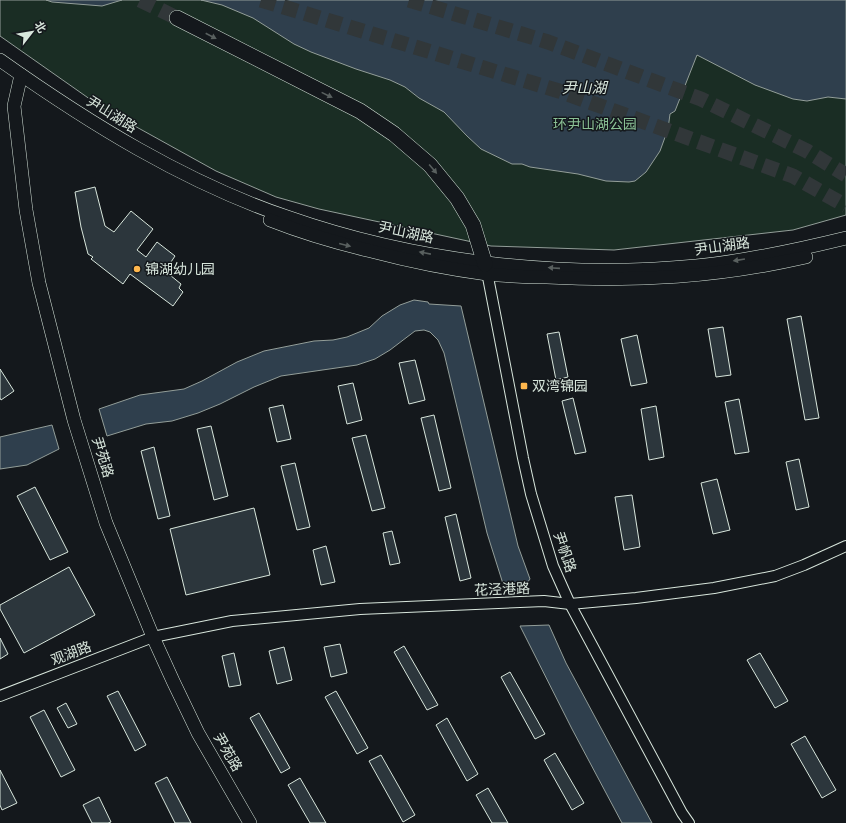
<svg xmlns="http://www.w3.org/2000/svg" width="846" height="823" font-family="'Space Grotesk','Noto Sans SC',sans-serif">
	<rect width="100%" height="100%" fill="#14181c"/>
	<path fill="#1a2d24" stroke="#939e99" d="M0 0H846V215L793 230 614 250 491 246 319 209 276 197 216 171 104 109 0 36Z"/>
	<g fill="#2f3f4d" stroke="#939e99">
		<path d="M46 0H122L102 6 52 2Z"/>
		<path d="M201 0H846V99L828 97 807 101 793 99 755 85 697 55 675 111 670 114 668 129 660 151 646 172 635 181 629 182 606 181 578 174 530 167 522 164H512L481 149 467 136 444 112 419 98 405 87 390 80 356 69 311 52 294 44 253 18 222 5Z"/>
		<path d="M414 300 428 302 429 304 461 306 518 546 530 579C524 589 514 587 504 587L487 533 444 353 438 340 430 332 424 330 415 331 390 350 375 359 357 365 281 376 254 387 220 404 198 413 172 421 146 424 107 436 99 409 140 395 184 389 202 381 237 362 264 351 314 341 333 340 347 337 369 328 382 316 400 305Z"/>
		<path d="M52 425 59 449 27 465 0 469V437Z"/>
		<path d="M549 625 566 663 652 823H622L572 729 520 626Z"/>
	</g>
	<g fill="#2c363c" stroke="#d8e6dc">
		<path d="M95 187 105 226 114 232 131 211 153 229 137 250 146 257 157 242 175 256 165 271 181 284 179 288 183 292 173 306 130 274 123 284 91 259 93 257 88 254 81 227 75 192Z"/>
		<path d="M801 316 819 418 805 420 787 319Z"/>
		<path d="M723 327 731 375 716 377 708 329Z"/>
		<path d="M559 332 568 377 556 380 547 334Z"/>
		<path d="M637 335 647 383 631 386 621 339Z"/>
		<path d="M415 360 425 400 409 404 399 363Z"/>
		<path d="M0 369 14 391 1 400 0 398Z"/>
		<path d="M353 383 362 420 347 424 338 386Z"/>
		<path d="M573 398 586 452 575 454 562 401Z"/>
		<path d="M739 399 749 452 735 454 725 402Z"/>
		<path d="M283 405 291 439 277 442 269 408Z"/>
		<path d="M656 406 664 457 649 460 641 409Z"/>
		<path d="M434 415 451 488 439 491 421 418Z"/>
		<path d="M211 426 228 496 214 500 197 429Z"/>
		<path d="M366 435 385 508 372 511 352 438Z"/>
		<path d="M154 447 170 516 158 519 141 451Z"/>
		<path d="M799 459 809 507 796 510 786 462Z"/>
		<path d="M295 463 310 527 297 530 281 466Z"/>
		<path d="M717 479 730 530 713 534 701 483Z"/>
		<path d="M35 487 68 552 50 560 17 496Z"/>
		<path d="M632 495 640 547 624 550 615 497Z"/>
		<path d="M254 508 270 575 186 595 170 529Z"/>
		<path d="M456 514 471 578 460 581 445 517Z"/>
		<path d="M392 531 400 563 390 565 383 533Z"/>
		<path d="M326 546 335 582 321 585 313 550Z"/>
		<path d="M69 567 95 615 24 653 0 609V605Z"/>
		<path d="M0 638 8 654 0 659Z"/>
		<path d="M340 644 347 673 331 677 324 647Z"/>
		<path d="M404 646 438 705 427 710 394 652Z"/>
		<path d="M284 647 292 680 277 684 269 651Z"/>
		<path d="M234 653 241 685 229 687 222 656Z"/>
		<path d="M760 653 788 701 775 708 747 660Z"/>
		<path d="M510 672 545 734 535 739 501 677Z"/>
		<path d="M118 691 146 745 135 751 107 696Z"/>
		<path d="M336 691 368 748 357 754 325 697Z"/>
		<path d="M66 703 77 724 68 728 57 708Z"/>
		<path d="M44 710 75 770 61 777 30 717Z"/>
		<path d="M259 713 290 768 281 773 250 718Z"/>
		<path d="M447 718 478 774 467 781 436 725Z"/>
		<path d="M805 736 836 790 822 798 791 744Z"/>
		<path d="M555 753 584 803 572 810 544 760Z"/>
		<path d="M381 755 415 815 403 822 369 761Z"/>
		<path d="M0 770 17 803 2 810 0 805Z"/>
		<path d="M167 777 191 823H175L155 783Z"/>
		<path d="M300 778 326 823H310L288 785Z"/>
		<path d="M488 788 508 823H492L476 795Z"/>
		<path d="M99 797 111 822 108 823H92L83 805Z"/>
	</g>
	<g fill="none" stroke-linecap="round" stroke-linejoin="round">
		<g stroke="#313739" stroke-width="15" stroke-dasharray="15 8" stroke-linecap="butt">
			<path d="M140 0 177 18"/>
			<path d="M261 0 559 91 793 176 846 206"/>
			<path d="M409 0 548 42 701 99 807 151 846 175"/>
		</g>
		<defs>
			<g id="minor">
				<path d="M486 267 523 458 531 494 553 566 570 604 682 813 689 823"/>
				<path d="M0 696 153 637 232 621 360 609 544 601 570 604 636 598 714 588 775 576 804 565 846 546"/>
			</g>
			<g id="major">
				<path d="M0 60C89 123 184 182 287 217 415 262 561 279 696 266 746 261 797 250 846 238"/>
				<path d="M21 75 14 106 26 210 39 283 74 420 106 523 153 637 173 681 198 733 250 823"/>
				<path d="M270 220C303 233 337 243 371 251 409 261 448 269 487 274 507 276 527 277 547 277 637 282 718 277 806 257"/>
			</g>
			<path id="highway" d="M177 18 360 111 394 134 430 165 457 198 473 225 485 264"/>
		</defs>
		<use href="#minor" stroke="#d8e6dc" stroke-width="12"/>
		<use href="#major" stroke="#d8e6dc" stroke-width="14"/>
		<use href="#highway" stroke="#d8e6dc" stroke-width="16"/>
		<use href="#minor" stroke="#14181c" stroke-width="10"/>
		<use href="#major" stroke="#14181c" stroke-width="13"/>
		<use href="#highway" stroke="#14181c" stroke-width="15"/>
	</g>
	<defs><path id="oneway-solid" d="M-6-.8H1V-3.2L6.5 0L1 3.2V.8H-6Z"/></defs>
	<g fill="#59605f">
		<use href="#oneway-solid" transform="translate(211 36) rotate(27)"/>
		<use href="#oneway-solid" transform="translate(327 95) rotate(26)"/>
		<use href="#oneway-solid" transform="translate(433 169) rotate(50)"/>
		<use href="#oneway-solid" transform="translate(345 245) rotate(14)"/>
		<use href="#oneway-solid" transform="translate(425 253) rotate(-169)"/>
		<use href="#oneway-solid" transform="translate(739 260) rotate(171)"/>
		<use href="#oneway-solid" transform="translate(554 268) rotate(-176)"/>
	</g>
	<g fill="#ffb74d" stroke="#14181c" stroke-width="1.5">
		<circle cx="137" cy="269" r="4"/>
		<rect x="520" y="382" width="8" height="8" rx="2"/>
	</g>
	<g text-anchor="middle" dominant-baseline="central" stroke-width="3" stroke-linejoin="round" paint-order="stroke">
		<g font-size="14" fill="#d8e6dc" stroke="#14181c">
			<text transform="translate(112 114) rotate(32)">尹山湖路</text>
			<text transform="translate(406 232) rotate(12)">尹山湖路</text>
			<text transform="translate(722 246) rotate(-8)">尹山湖路</text>
			<text transform="translate(103 457) rotate(73)">尹苑路</text>
			<text transform="translate(565 552) rotate(71)">尹帆路</text>
			<text transform="translate(502 589) rotate(-2)">花泾港路</text>
			<text transform="translate(71 653) rotate(-21)">观湖路</text>
			<text transform="translate(228 752) rotate(60)">尹苑路</text>
		</g>
		<g font-size="14" fill="#8ac095" stroke="#14181c">
			<text x="595" y="124">环尹山湖公园</text>
		</g>
		<g font-size="14" fill="#d8e6dc" stroke="#14181c" text-anchor="start">
			<text x="145" y="269">锦湖幼儿园</text>
			<text x="532" y="386">双湾锦园</text>
		</g>
		<g font-size="15" font-style="italic" fill="#d8e6dc" stroke="#14181c">
			<text x="584" y="87">尹山湖</text>
		</g>
	</g>
	<g transform="translate(32 32) rotate(59)" stroke="#14181c" stroke-width="3" paint-order="stroke">
	<path d="M0-3L7 15L0 10L-7 15Z" fill="#d8e6dc"/>
	<text y="-6" font-size="11" font-weight="bold" text-anchor="middle" fill="#d8e6dc">北</text>
	</g>
</svg>
